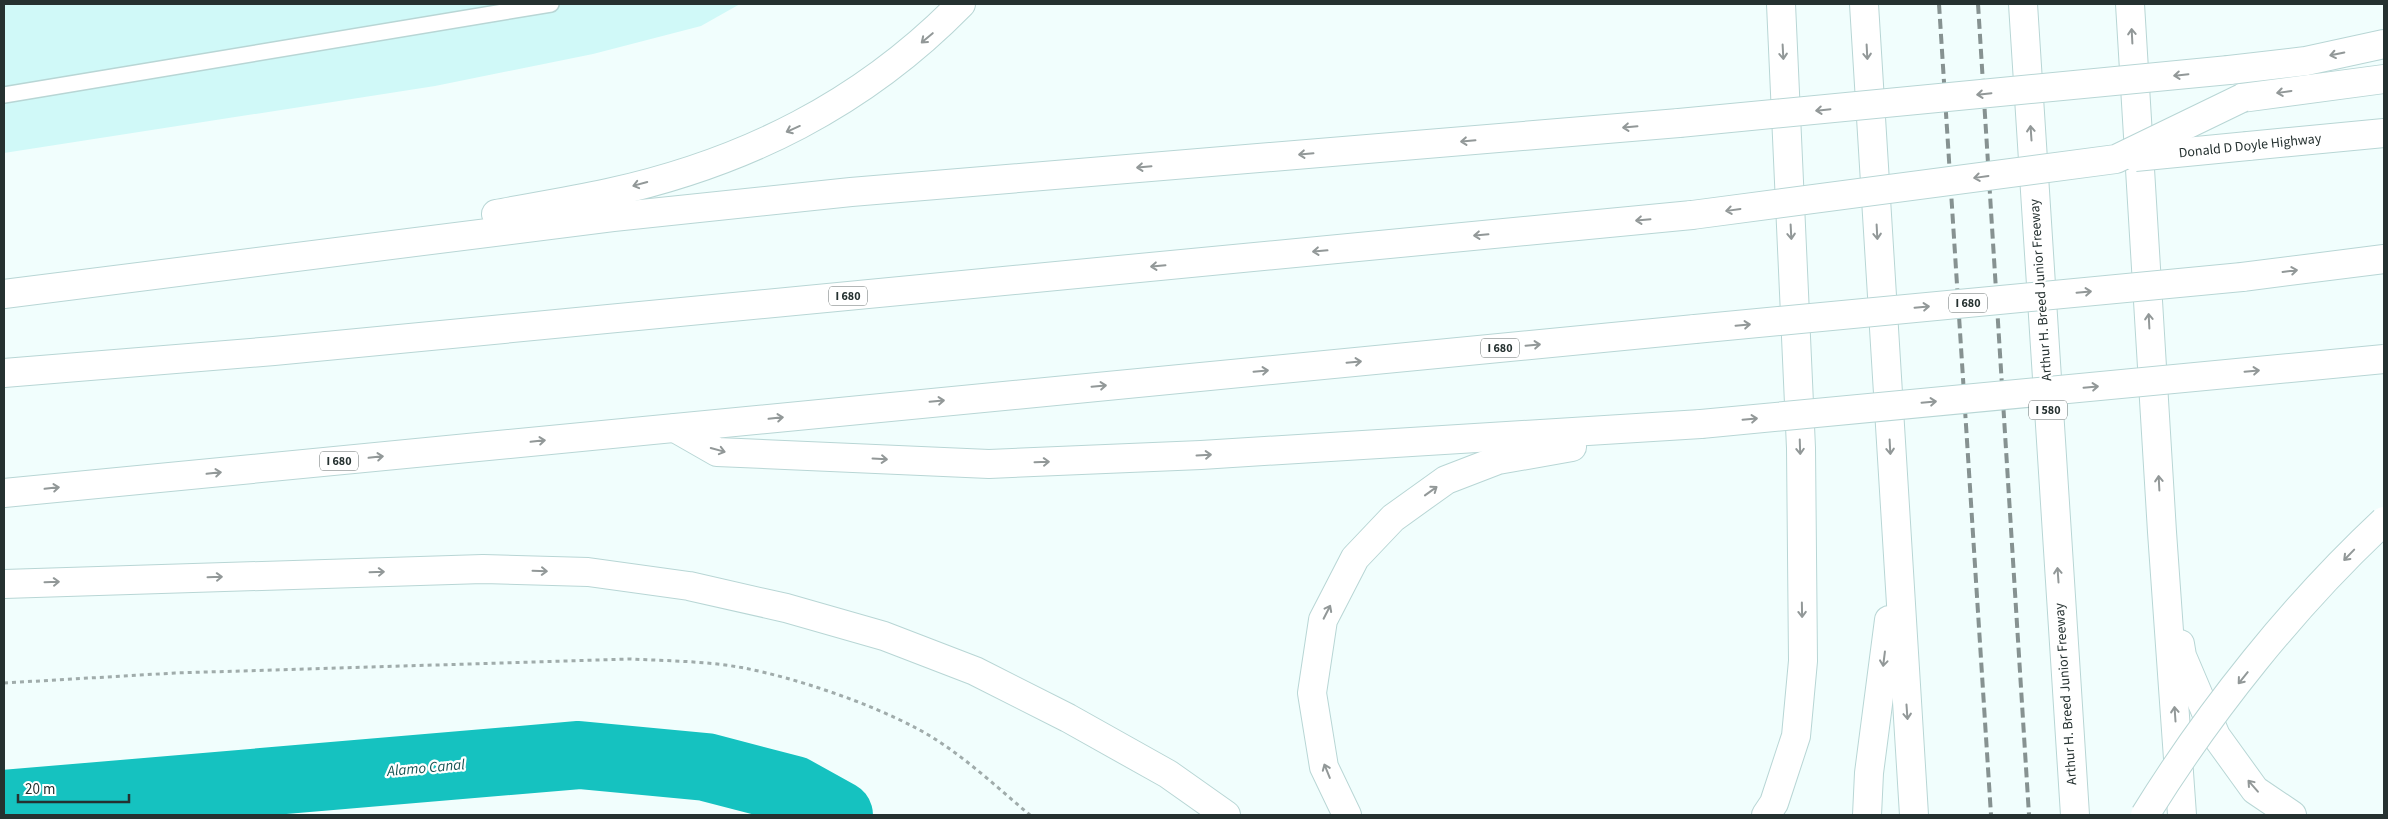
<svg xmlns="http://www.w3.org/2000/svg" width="2388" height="819" font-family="'Source Sans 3',sans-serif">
	<rect width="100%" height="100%" fill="#f1fefd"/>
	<path fill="#d0f9f8" d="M4 4H740L701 26 593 54 435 86 4 153Z"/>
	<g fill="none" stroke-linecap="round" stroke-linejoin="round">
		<path stroke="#15c2c0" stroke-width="11" d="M110 815 111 795"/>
		<path stroke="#15c2c0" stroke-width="68" d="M4 804 579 755 706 767 794 790 839 815"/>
		<defs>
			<path id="lane" d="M4 95 551 4"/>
			<g id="highway">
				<path d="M1864 4 1914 815"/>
				<path d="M2023 4 2075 815"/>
				<path d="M2130 4 2162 532 2182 815"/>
				<path d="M2229 70 2306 61 2384 44"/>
				<path d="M2242 98 2384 79"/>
				<path d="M2248 146 2384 133"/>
				<path d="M496 214C534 207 571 201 608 193 745 163 863 104 961 4"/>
				<path d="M2242 277 2384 259"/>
				<path d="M4 294 613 217 851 192 1679 123"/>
				<path d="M4 373 274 351 1692 215"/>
				<path d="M675 428 717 452 989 464 1201 455 1701 424"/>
				<path d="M4 493 1695 329"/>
				<path d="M4 584 483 569 588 572 689 586 786 608 884 636 975 671 1068 718 1168 774 1226 815"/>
				<path d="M2180 644 2182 656 2216 736 2255 790 2292 815"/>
				<path d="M1347 815 1324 767 1312 693 1323 620 1355 558 1393 518 1446 480 1498 460 1572 447"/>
				<path d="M1766 815 1774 803 1796 736 1803 661 1801 448 1781 4"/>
				<path d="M1867 815 1869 773 1889 620"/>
			</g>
		</defs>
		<use href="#lane" stroke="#b8d6d5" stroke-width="18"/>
		<use href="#highway" stroke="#b8d6d5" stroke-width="30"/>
		<path stroke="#a0acab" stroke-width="3" stroke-dasharray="4 4" stroke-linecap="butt" d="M4 683 175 673 631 659C668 661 707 661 744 668 796 678 869 703 916 728 958 750 994 785 1030 815"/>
		<use href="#lane" stroke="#fff" stroke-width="15"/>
		<use href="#highway" stroke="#fff" stroke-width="28"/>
		<g stroke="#869291" stroke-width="4" stroke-dasharray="10 5" stroke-linecap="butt">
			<path d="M1939 4 1991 815"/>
			<path d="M1978 4 2029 815"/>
		</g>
		<defs>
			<g id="highway-bridge">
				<path d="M1679 123 2229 70"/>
				<path d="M2135 157 2248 146"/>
				<path d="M1692 215 2116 159 2242 98"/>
				<path d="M1695 329 2242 277"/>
				<path d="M1701 424 2384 359"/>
				<path d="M2145 815C2210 710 2293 606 2384 521"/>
			</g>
		</defs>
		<use href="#highway-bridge" stroke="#b8d6d5" stroke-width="30" stroke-linecap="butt"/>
		<use href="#highway-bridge" stroke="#fff" stroke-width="28"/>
	</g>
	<defs><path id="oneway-shaft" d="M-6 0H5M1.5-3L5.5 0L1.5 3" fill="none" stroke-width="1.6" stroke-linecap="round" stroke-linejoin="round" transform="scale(1.25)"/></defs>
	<g stroke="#929898">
		<use href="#oneway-shaft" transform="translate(2132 36) rotate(-93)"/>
		<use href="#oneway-shaft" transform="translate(927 38) rotate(140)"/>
		<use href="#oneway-shaft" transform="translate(1783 52) rotate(87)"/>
		<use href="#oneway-shaft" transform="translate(1867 52) rotate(87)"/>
		<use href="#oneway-shaft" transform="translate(2337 54) rotate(168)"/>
		<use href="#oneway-shaft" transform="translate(2181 75) rotate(174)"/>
		<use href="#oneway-shaft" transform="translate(2284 92) rotate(172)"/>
		<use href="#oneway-shaft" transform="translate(1984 94) rotate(174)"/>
		<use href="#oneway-shaft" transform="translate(1823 110) rotate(174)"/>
		<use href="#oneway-shaft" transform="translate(1630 127) rotate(175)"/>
		<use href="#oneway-shaft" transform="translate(793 129) rotate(156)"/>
		<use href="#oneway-shaft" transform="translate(2031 133) rotate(-94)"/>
		<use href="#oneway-shaft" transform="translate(1468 141) rotate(175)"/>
		<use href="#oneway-shaft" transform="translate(1306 154) rotate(175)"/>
		<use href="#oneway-shaft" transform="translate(1144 167) rotate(175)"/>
		<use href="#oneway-shaft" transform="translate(1981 177) rotate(172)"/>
		<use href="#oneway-shaft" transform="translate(640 184) rotate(165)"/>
		<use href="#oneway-shaft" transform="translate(1733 210) rotate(172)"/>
		<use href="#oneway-shaft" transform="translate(1643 220) rotate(175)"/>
		<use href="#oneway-shaft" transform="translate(1791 232) rotate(87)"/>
		<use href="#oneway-shaft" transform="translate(1877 232) rotate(87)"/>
		<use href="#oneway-shaft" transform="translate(1481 235) rotate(175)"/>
		<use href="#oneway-shaft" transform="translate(1320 251) rotate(175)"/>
		<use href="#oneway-shaft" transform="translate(1158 266) rotate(175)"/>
		<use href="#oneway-shaft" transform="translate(2290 271) rotate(-7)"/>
		<use href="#oneway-shaft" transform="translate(2084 292) rotate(-5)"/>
		<use href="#oneway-shaft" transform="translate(1922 307) rotate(-5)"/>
		<use href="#oneway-shaft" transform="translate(2149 321) rotate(-93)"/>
		<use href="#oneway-shaft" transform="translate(1743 325) rotate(-5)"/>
		<use href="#oneway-shaft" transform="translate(1533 345) rotate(-5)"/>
		<use href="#oneway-shaft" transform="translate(1354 362) rotate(-5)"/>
		<use href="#oneway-shaft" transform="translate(1261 371) rotate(-5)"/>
		<use href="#oneway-shaft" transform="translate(2252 371) rotate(-5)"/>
		<use href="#oneway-shaft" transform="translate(1099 386) rotate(-5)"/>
		<use href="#oneway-shaft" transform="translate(2091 387) rotate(-5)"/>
		<use href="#oneway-shaft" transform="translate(937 401) rotate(-5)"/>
		<use href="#oneway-shaft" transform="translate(1929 402) rotate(-5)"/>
		<use href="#oneway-shaft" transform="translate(776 418) rotate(-6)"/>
		<use href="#oneway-shaft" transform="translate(1750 419) rotate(-5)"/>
		<use href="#oneway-shaft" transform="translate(538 441) rotate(-6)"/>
		<use href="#oneway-shaft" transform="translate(1800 447) rotate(88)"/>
		<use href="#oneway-shaft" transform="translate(1890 447) rotate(87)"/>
		<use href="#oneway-shaft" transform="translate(718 450) rotate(15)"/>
		<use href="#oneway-shaft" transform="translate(1204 455) rotate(-3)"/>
		<use href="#oneway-shaft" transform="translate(376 457) rotate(-6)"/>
		<use href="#oneway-shaft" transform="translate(880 459) rotate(3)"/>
		<use href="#oneway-shaft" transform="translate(1042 462) rotate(-2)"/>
		<use href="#oneway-shaft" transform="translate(214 473) rotate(-6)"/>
		<use href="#oneway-shaft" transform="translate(2159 483) rotate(-93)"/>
		<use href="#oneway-shaft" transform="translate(52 488) rotate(-6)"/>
		<use href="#oneway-shaft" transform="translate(1431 491) rotate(-36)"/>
		<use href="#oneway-shaft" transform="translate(2349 555) rotate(134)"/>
		<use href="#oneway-shaft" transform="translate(540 571) rotate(2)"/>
		<use href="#oneway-shaft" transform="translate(377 572) rotate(-2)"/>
		<use href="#oneway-shaft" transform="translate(2058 575) rotate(-94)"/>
		<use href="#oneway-shaft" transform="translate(215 577) rotate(-2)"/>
		<use href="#oneway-shaft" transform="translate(52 582) rotate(-2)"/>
		<use href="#oneway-shaft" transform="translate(1802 610) rotate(89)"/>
		<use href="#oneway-shaft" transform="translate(1327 612) rotate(-63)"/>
		<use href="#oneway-shaft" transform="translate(1884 659) rotate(97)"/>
		<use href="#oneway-shaft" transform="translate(2243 678) rotate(129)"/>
		<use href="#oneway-shaft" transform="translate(1907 712) rotate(86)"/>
		<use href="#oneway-shaft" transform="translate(2175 714) rotate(-94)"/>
		<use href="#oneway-shaft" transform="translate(1327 771) rotate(-112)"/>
		<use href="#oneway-shaft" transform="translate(2253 786) rotate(-131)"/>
	</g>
	<g text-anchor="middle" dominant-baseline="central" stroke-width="4.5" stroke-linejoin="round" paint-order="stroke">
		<g fill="#fff" stroke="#666f6e" stroke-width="1">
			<rect x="829" y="286.5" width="38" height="19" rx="4"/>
			<rect x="1949" y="293.5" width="38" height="19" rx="4"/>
			<rect x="1481" y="338.5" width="38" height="19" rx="4"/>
			<rect x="2029" y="400.5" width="38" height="19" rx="4"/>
			<rect x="320" y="451.5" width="38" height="19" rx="4"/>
		</g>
		<g font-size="12" font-weight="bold" fill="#253130">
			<text x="848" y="296">I 680</text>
			<text x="1968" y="303">I 680</text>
			<text x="1500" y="348">I 680</text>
			<text x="2048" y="410">I 580</text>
			<text x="339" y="461">I 680</text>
		</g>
		<g font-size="14" fill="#253130" stroke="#fff">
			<text transform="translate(2250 146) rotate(-6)">Donald D Doyle Highway</text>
			<text transform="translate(2041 290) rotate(-94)">Arthur H. Breed Junior Freeway</text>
			<text transform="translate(2066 694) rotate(-94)">Arthur H. Breed Junior Freeway</text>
		</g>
		<g font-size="15" font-style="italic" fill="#185655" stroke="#fff">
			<text transform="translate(426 768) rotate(-5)">Alamo Canal</text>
		</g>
	</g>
	<rect width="2388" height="819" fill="none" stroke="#253130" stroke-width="10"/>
	<path d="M18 794v8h111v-8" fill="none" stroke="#253130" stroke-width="2.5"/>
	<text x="25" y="794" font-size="15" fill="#253130" stroke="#ffffff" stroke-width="4" paint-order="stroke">20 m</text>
</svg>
